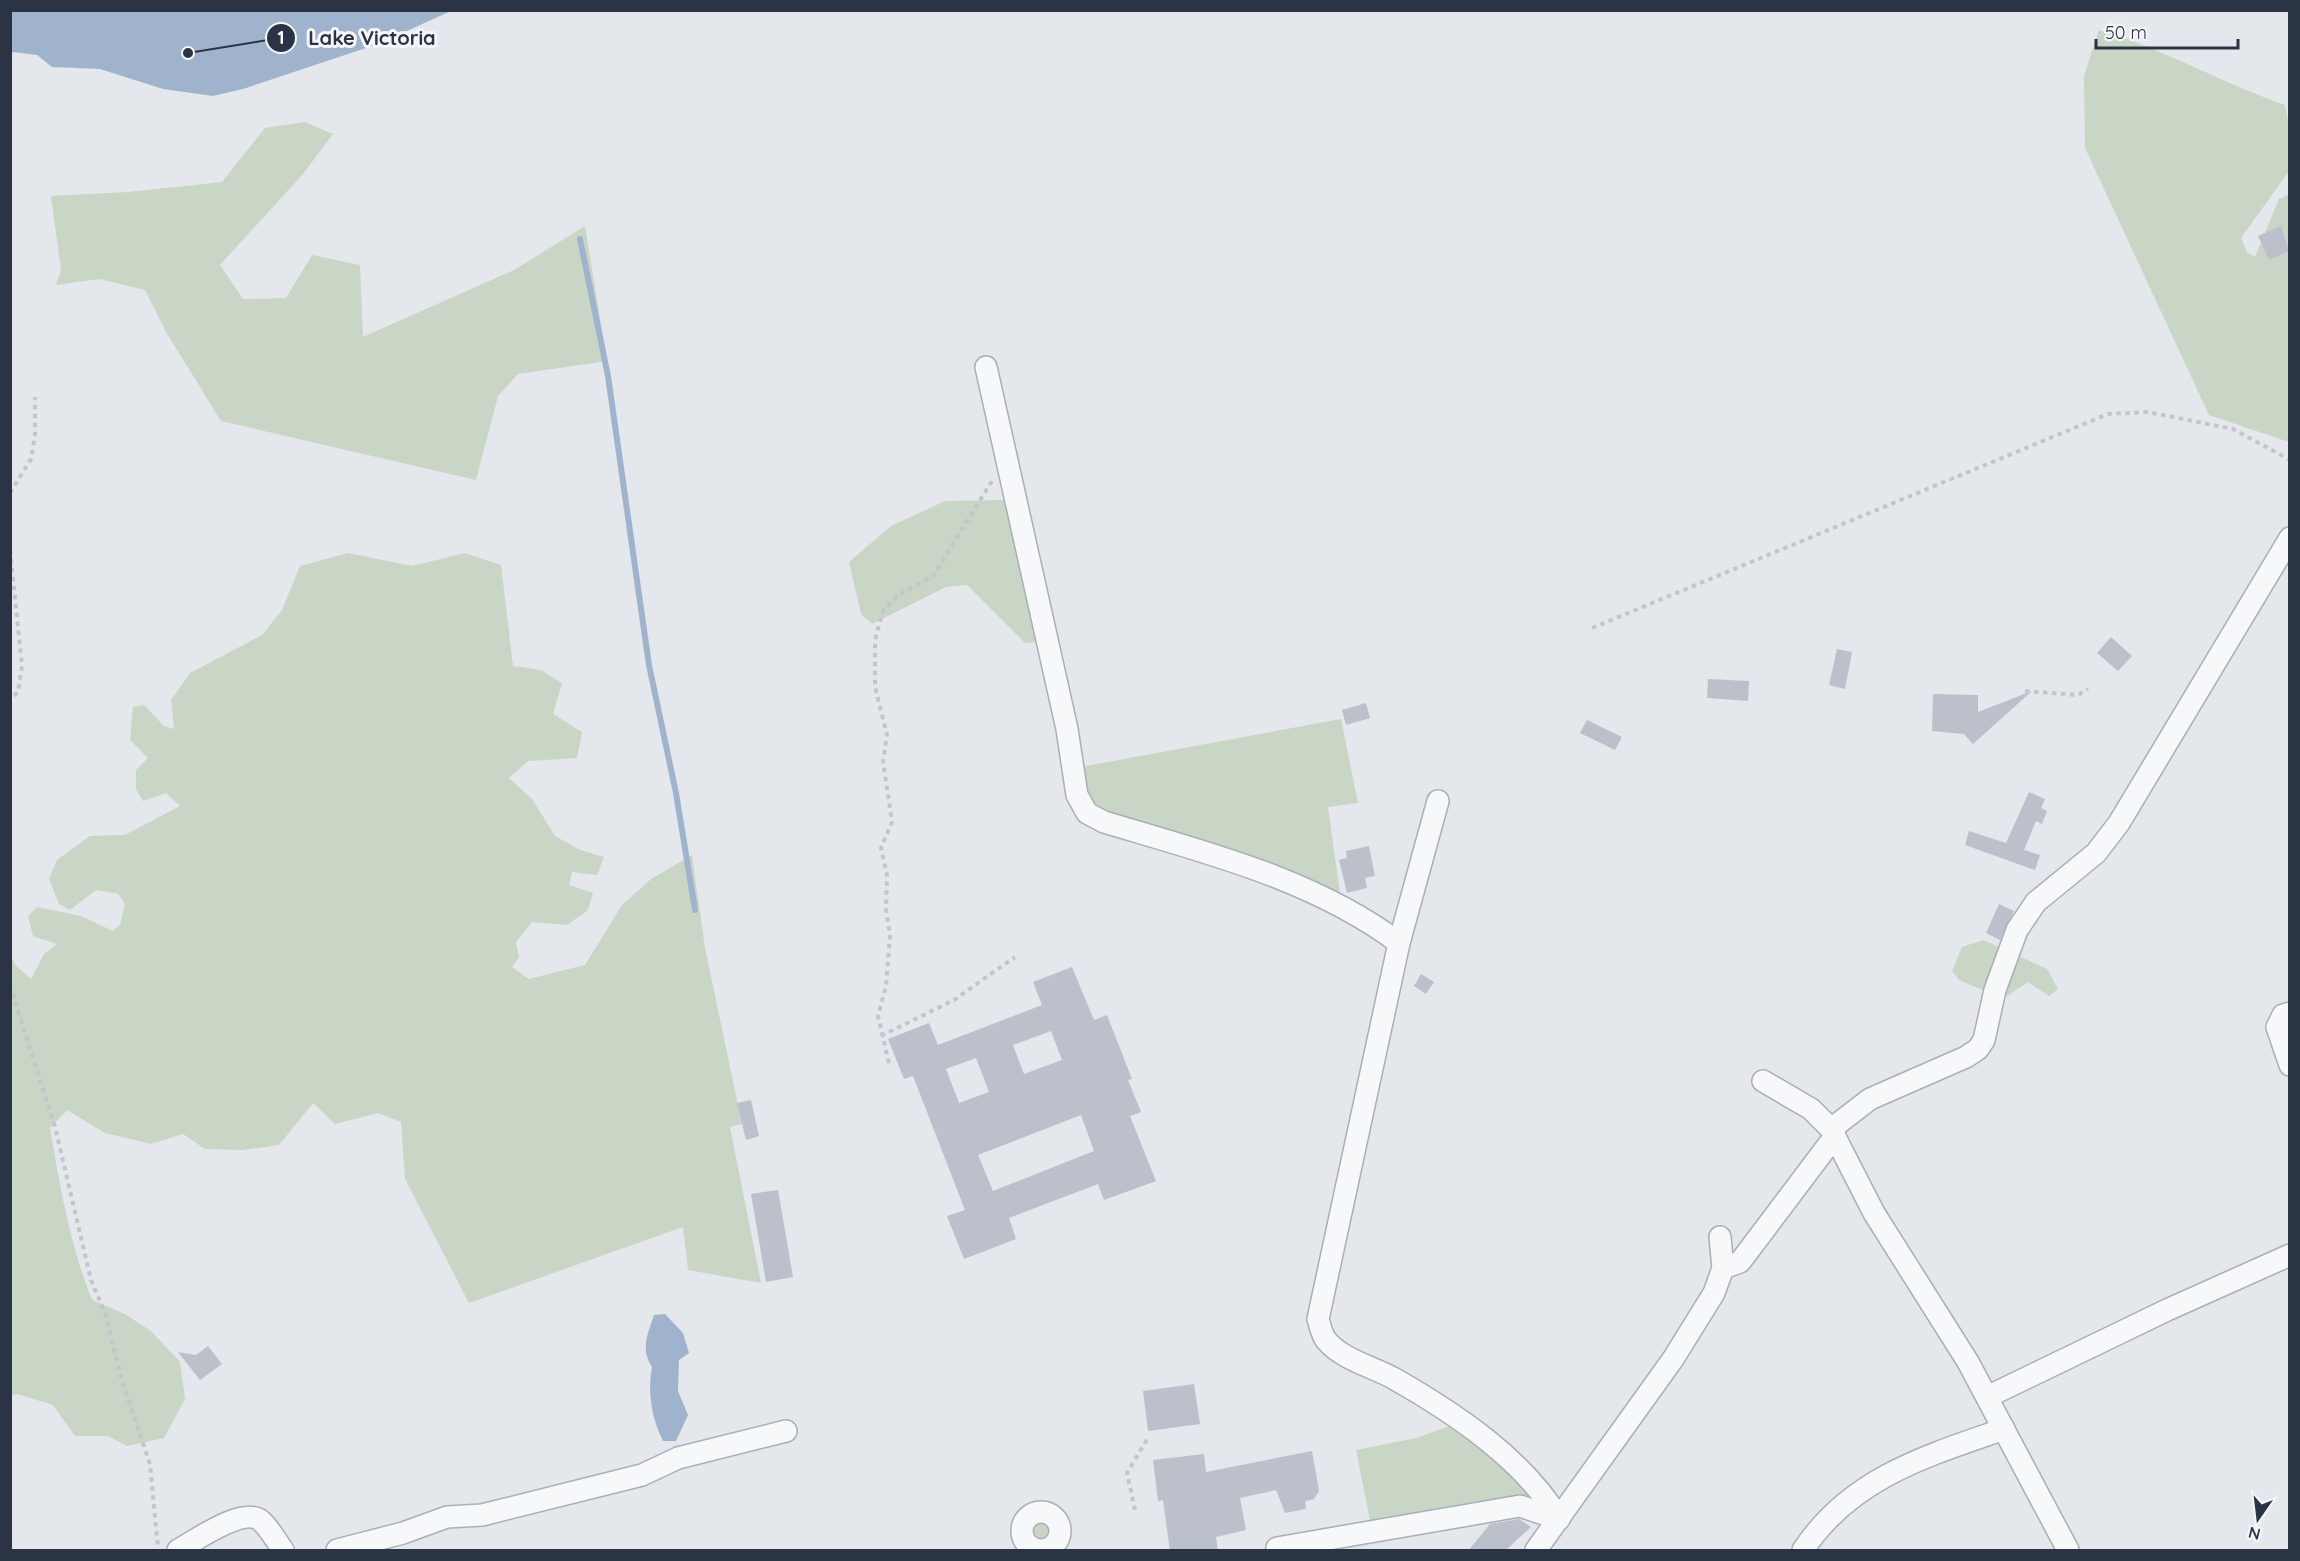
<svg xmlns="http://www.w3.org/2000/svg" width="2300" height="1561" font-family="Quicksand,sans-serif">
	<rect width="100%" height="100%" fill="#e4e7ec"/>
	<g fill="#c9d6c5">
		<path d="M2099 30C2164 49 2222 83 2285 105L2289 126V171L2241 238 2247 252 2255 257 2279 199 2289 194V442L2209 415 2085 148 2084 76Z"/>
		<path d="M305 122 333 134 303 174 220 265 243 299 286 298 312 255 360 265 363 337 514 270 585 226 607 361 518 374 498 396 476 480 221 421 166 332 145 290 100 279 56 285 61 270 51 196 128 192 222 182 265 128Z"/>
		<path d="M1005 500 1042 641 1025 643 967 585 946 587 872 624 861 614 849 562 891 526 945 501Z"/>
		<path d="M348 553 412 566 465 553 501 565 513 666 541 670 562 683 553 714 582 732 577 758 528 761 509 778 533 800 555 836 580 850 604 857 597 875 572 872 569 885 593 893 588 910 567 925 532 922 516 942 519 957 512 967 529 979 585 965 622 905 651 879 692 855 705 948 742 1124 730 1127 761 1283 688 1270 683 1227 469 1303 405 1179 401 1122 378 1113 335 1124 313 1103 279 1145 242 1150 205 1149 183 1134 151 1144 105 1133 67 1110 50 1128C60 1187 70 1245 92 1300L125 1314 151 1331 180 1362 185 1399 164 1438 127 1446 108 1436H75L53 1405 17 1394 11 1396V955L15 965 31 979 44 954 57 944 33 936 28 916 37 907 81 916 113 931 120 925 125 904 118 894 96 890 70 910 59 904 49 879 57 860 90 836 125 835 180 806 166 793 143 801 136 789V770L148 758 130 740 133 707 144 705 164 726 174 729 171 700 190 673 262 635 282 610 300 566Z"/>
		<path d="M1341 719 1358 803 1328 807 1340 893 1230 850 1088 806 1081 767Z"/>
		<path d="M1983 940 2047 969 2058 989 2049 996 2028 982 2003 999 1959 980 1952 971 1962 947Z"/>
		<path d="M1455 1424 1506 1464 1543 1504 1371 1525 1356 1450 1416 1438Z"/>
		<circle cx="1041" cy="1529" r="11"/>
	</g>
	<g fill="#9fb4cc">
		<path d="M11 10H451V11L378 44 243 89 213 96 163 89 100 69 52 67 37 55 13 52 11 55Z"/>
		<path d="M665 1314 683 1333 689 1353 679 1360 678 1391 688 1415 676 1441H663C652 1419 647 1392 652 1367 640 1348 648 1334 654 1315Z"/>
	</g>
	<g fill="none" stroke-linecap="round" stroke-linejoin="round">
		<path stroke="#9fb4cc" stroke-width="6" d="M580 239 608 376 649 665 676 793 695 910"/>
	</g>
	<g fill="#bbc0ca" fill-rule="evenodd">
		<path d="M2281 226 2289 251 2269 260 2258 236Z"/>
		<path d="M2111 637 2132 656 2118 671 2097 653Z"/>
		<path d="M1837 649 1852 652 1845 689 1829 685Z"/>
		<path d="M1708 679 1749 681 1748 701 1707 698Z"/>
		<path d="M2032 691 1973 744 1964 734 1932 731 1933 694 1978 695V712Z"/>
		<path d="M1366 703 1370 718 1346 725 1342 710Z"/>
		<path d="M1587 720 1622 737 1615 750 1580 733Z"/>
		<path d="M2029 792 2045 799 2041 808 2047 811 2042 824 2036 821 2024 850 2040 855 2035 870 1965 845 1969 831 2006 843Z"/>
		<path d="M1369 846 1375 876 1365 878 1367 888 1347 893 1339 860 1347 858 1346 851Z"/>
		<path d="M1999 904 2014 911 2000 940 1986 933Z"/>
		<path d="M1072 967 1094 1020 1107 1015 1132 1079 1128 1080 1141 1112 1130 1116 1156 1181 1104 1200 1098 1184 1009 1218 1016 1239 964 1259 947 1216 965 1210 913 1076 904 1079 888 1039 929 1023 938 1045 1042 1005 1033 982ZM1051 1031 1062 1060 1024 1074 1013 1045ZM976 1058 989 1092 959 1103 946 1069ZM1081 1115 1094 1151 993 1191 978 1155Z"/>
		<path d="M1421 974 1434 982 1426 994 1414 986Z"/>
		<path d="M751 1100 759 1136 746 1140 737 1103Z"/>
		<path d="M778 1190 793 1277 766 1282 751 1194Z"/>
		<path d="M208 1346 222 1364 200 1380 178 1352 196 1355Z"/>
		<path d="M1194 1384 1200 1424 1148 1431 1143 1391Z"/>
		<path d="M1312 1451 1319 1491 1314 1499 1305 1501 1306 1509 1285 1513 1276 1490 1240 1498 1246 1530 1216 1537 1218 1551H1170L1163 1500 1158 1501 1153 1460 1204 1454 1206 1472Z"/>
		<path d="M1519 1519 1531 1527 1505 1551H1468L1490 1524Z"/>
	</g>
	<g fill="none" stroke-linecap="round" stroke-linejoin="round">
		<defs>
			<g id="minor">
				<path d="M986 367 1067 729 1077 795 1087 813 1104 822C1204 852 1314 879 1399 943"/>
				<path d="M1438 801 1399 943 1318 1319C1320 1326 1322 1335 1326 1340 1341 1359 1373 1367 1393 1378 1453 1412 1524 1459 1559 1519"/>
				<path d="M2290 1013 2283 1015 2277 1027 2290 1065"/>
				<path d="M1763 1081 1811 1109 1831 1129 1874 1213 1968 1362 2068 1550"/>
				<path d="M1831 1129 1870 1099 1966 1057 1978 1049 1984 1040 1995 990 2017 930 2036 902 2096 853 2119 823 2290 538"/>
				<path d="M1723 1268 1740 1262 1835 1136"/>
				<path d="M1987 1397 2167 1310 2290 1255"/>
				<circle cx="1041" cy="1531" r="19"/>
				<path d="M1277 1548 1520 1506 1559 1519"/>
				<path d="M178 1550C195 1541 242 1507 260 1520 269 1527 276 1541 283 1550"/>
				<path d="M337 1550 403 1533 447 1517 482 1515 642 1475 678 1458 786 1431"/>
				<path d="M1536 1550 1673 1359 1714 1293 1723 1268 1720 1237"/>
				<path d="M1803 1550C1851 1478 1926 1456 2004 1429"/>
			</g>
		</defs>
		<use href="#minor" stroke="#a9aeb7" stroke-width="24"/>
		<g stroke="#c2c5cb" stroke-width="4" stroke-dasharray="4.5 4.5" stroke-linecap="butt">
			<path d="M10 493 31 459 35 435V397"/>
			<path d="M10 550 22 666 18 692 10 699"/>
			<path d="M1592 628 2108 414 2148 412 2233 429 2290 460"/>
			<path d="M2025 691 2078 695 2088 689"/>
			<path d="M10 985 55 1127 91 1280 105 1313 121 1377 150 1464 158 1548"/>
			<path d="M881 1036 954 1000 1015 957"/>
			<path d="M889 1063 878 1016 886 986 890 935 886 910 887 875 881 848 892 822 883 761 887 735 875 687V640L883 611 897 596 933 576 992 481"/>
			<path d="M1135 1510 1127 1473 1149 1436"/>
		</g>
		<use href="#minor" stroke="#f7f8fa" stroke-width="21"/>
	</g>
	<path fill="none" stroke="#2b3445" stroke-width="2" d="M188 53L281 38"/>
	<g fill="#2b3445" stroke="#f4f6f9" stroke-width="2">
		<circle cx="188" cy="53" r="6"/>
		<circle cx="281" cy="38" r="15"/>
	</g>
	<g font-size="18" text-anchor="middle" font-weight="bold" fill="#fff">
		<text x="281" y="44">1</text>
	</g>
	<g font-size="20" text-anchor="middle" font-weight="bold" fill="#2b3445" stroke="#f4f6f9" stroke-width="6" stroke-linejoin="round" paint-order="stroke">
		<text x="372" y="45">Lake Victoria</text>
	</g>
	<rect width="2300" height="1561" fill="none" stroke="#2b3445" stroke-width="24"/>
	<g transform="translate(2258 1519) rotate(194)" stroke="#f4f6f9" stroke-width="4.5" paint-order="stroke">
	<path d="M0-4.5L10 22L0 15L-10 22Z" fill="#2b3445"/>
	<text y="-9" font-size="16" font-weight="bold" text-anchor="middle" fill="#2b3445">N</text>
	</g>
	<path d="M2096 39v9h142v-9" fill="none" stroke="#2b3445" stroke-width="3"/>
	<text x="2105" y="39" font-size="18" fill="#2b3445" stroke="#f4f6f9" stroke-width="4.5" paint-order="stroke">50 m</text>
</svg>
